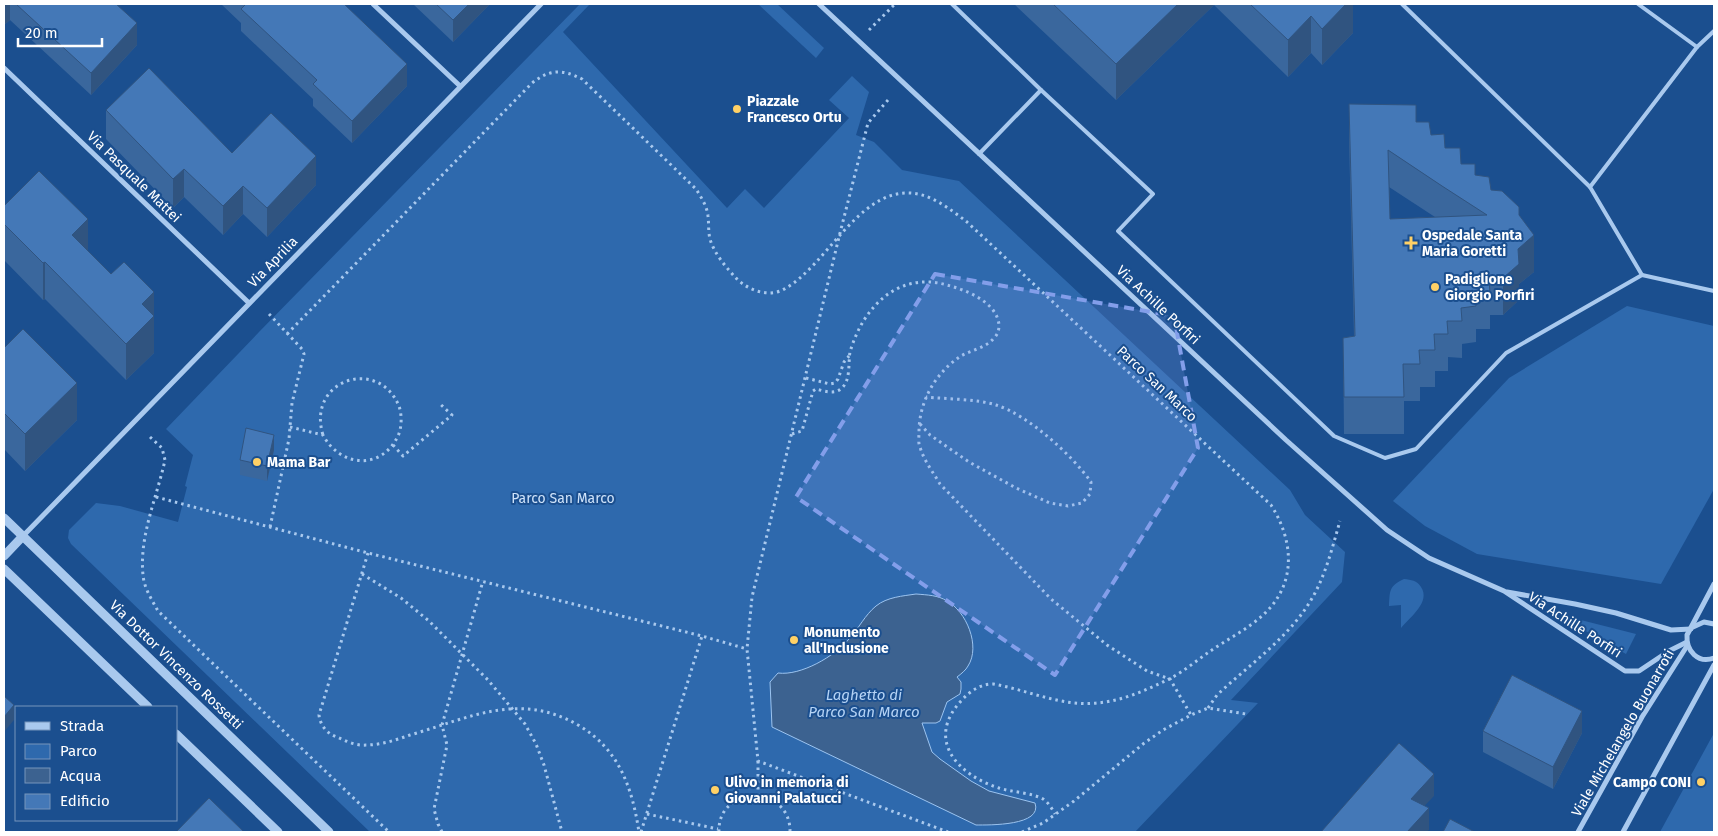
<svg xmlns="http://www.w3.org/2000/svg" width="1718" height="836" font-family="'Fira Sans',sans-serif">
	<rect width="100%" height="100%" fill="#1b4f8f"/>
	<g fill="#2e69ad">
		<path d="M580 4H590L563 32 727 208 745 189 764 208 849 118 829 100 852 76 869 92 856 135 874 142 902 170 959 181 1290 490 1305 515 1345 552 1342 582 1231 700 1258 703 1135 832H370L71 544 68 538 69 530 96 503 120 506 178 522 187 487 185 486 193 455 166 429 259 332Z"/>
		<path d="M758 4H777L824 48 816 58Z"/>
		<path d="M1627 306 1714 326V489L1661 584 1477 554 1425 526 1393 501 1509 378Z"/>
		<path d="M1404 579C1411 580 1417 580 1421 587 1431 602 1410 617 1401 628V605L1389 606C1390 590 1389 586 1404 579Z"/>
		<path d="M1569 617 1636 634 1626 654 1570 622Z"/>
		<path d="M1714 733V832H1660Z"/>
	</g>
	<path fill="#3c6290" stroke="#9cc4f0" d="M916 594C927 595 938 595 947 601 966 611 981 646 968 666 966 670 961 674 957 677L961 682V689L960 694 947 702 940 721 936 723H922L932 752 940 759 971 781 989 791 1035 803C1043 826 989 825 976 825L772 727 770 682 778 673C801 676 835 656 849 639 859 628 865 615 876 606 887 597 903 596 916 594Z"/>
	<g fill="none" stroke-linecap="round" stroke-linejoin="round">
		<g stroke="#a9c9ee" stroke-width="3" stroke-dasharray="2.5 4" stroke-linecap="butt">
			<path d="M869 30 895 4"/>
			<path d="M888 100 868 123 839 237 752 597 747 649 758 761 948 832"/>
			<path d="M269 314 302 349 304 354 292 403 289 439 270 527"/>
			<path d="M287 334 532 83C550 69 562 69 582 79L696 189C701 197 707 206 708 216 709 223 708 231 710 239 714 253 725 266 735 277 747 290 769 299 786 288 825 266 857 194 906 193 929 192 950 209 967 222L1271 505C1294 541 1297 584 1263 615 1248 629 1226 640 1209 652 1196 661 1183 672 1169 679 1147 690 1122 701 1097 703 1062 707 1028 690 993 684 980 684 970 691 961 701 925 740 958 775 999 788 1011 792 1033 793 1043 799 1049 803 1052 809 1055 814"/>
			<path d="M806 378 830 384 835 383 838 379 844 362 849 356"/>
			<path d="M920 424 930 435 969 462 1016 488 1050 503 1068 506 1082 503 1090 494 1091 482C1072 455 1028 415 996 405 978 399 945 399 926 397"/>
			<path d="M290 427 323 435C340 467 381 471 398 436 402 427 402 415 399 406 378 356 306 380 323 435"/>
			<path d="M792 434 802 431 813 391 816 389C824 391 835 395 842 388 851 379 848 363 850 352 863 307 898 271 947 285 966 290 997 302 999 325 999 330 998 334 994 338 985 349 969 350 958 358 934 375 919 403 919 432 919 437 918 443 920 447 924 461 933 472 940 484L1051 599 1107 645 1147 671 1170 679 1191 715"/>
			<path d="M150 437 162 448 165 460C157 497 139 536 143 575 144 588 152 600 158 611L389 832"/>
			<path d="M393 445 403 456 452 415 439 403"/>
			<path d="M156 497 368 553 702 636 747 649"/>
			<path d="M368 553 319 715C320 725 327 734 337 737 346 741 356 746 366 745 381 745 396 740 410 735 469 718 519 691 578 725 619 749 632 787 639 832"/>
			<path d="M362 574 401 598 429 621 488 680 525 724 536 744 544 765 562 832"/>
			<path d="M1208 708 1217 695C1251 663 1293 635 1315 593 1327 570 1333 545 1340 521"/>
			<path d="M758 761V796"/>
			<path d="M647 814 718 829"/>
			<path d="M442 832 438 824 434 809 447 745 442 725 483 581"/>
			<path d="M641 832 702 636"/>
			<path d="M719 832C717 785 791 784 790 832"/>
			<path d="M1022 832 1043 823 1074 801 1143 744 1163 730 1191 715 1208 708 1246 714"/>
		</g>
		<g stroke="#a9c9ee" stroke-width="4">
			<path d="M952 4 1041 90"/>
			<path d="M1402 4 1590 187"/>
			<path d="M1638 4 1697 47"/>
			<path d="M979 154 1041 90 1153 194 1118 231 1334 436 1385 458 1416 449 1506 353 1642 275 1714 291"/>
			<path d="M1642 275 1590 187 1697 47 1714 31"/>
		</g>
		<g stroke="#a9c9ee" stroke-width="5">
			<path d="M373 4 460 86"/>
			<path d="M819 4 1286 440 1387 530 1429 558 1504 591 1625 671H1639L1669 651 1687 642"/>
			<path d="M4 68 249 303"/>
			<path d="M23 536 541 4"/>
			<path d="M1714 584 1687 635C1686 651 1698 664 1714 658"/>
			<path d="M1507 592 1575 604 1616 613 1671 630 1691 629"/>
			<path d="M1693 627 1704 622 1714 624"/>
			<path d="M1578 832 1642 717 1687 646"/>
			<path d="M1623 832 1714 665"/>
		</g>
		<g stroke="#a9c9ee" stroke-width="9">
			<path d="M4 518 329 832"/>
			<path d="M4 556 23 536"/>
			<path d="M4 569 148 707"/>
			<path d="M176 734 278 832"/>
		</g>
	</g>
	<g fill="#3a679d" fill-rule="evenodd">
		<path d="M4 4H116L137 45 91 95 10 20 4 25Z"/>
		<path d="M221 4H345V5L407 86 352 143 313 106V99L241 31V23Z"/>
		<path d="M413 4H490L453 42Z"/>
		<path d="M1014 4H1353V33L1322 65 1311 53 1288 77 1214 5 1116 100Z"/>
		<path d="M1349 104 1416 122 1431 135 1461 164 1519 215 1534 272 1519 284V300L1503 315H1490V329H1476V342L1462 344V358L1448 357V371H1435V387H1420V401H1404V434H1344L1343 338 1354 336 1349 140ZM1389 187 1435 217 1390 219Z"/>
		<path d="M106 110 232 153 316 185 267 237 243 214 223 235 184 197 173 208 106 139Z"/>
		<path d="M4 206 88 251 111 274 154 292V353L126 380 45 299 43 300 4 260Z"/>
		<path d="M4 348 77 420 25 471 4 449Z"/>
		<path d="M274 450 267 481 240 475V460Z"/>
		<path d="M1483 731 1582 733 1553 789 1483 752Z"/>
	</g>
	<g fill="#305480">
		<path d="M4 4H10V20L4 25Z"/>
		<path d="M469 4H490L453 42V20Z"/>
		<path d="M1178 4H1214V5L1116 100V64Z"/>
		<path d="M1346 4H1353V33L1322 65V29Z"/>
		<path d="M1311 16V53L1288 77V40Z"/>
		<path d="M137 23V45L91 95V73Z"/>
		<path d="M407 64V86L352 143V121Z"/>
		<path d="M5 145V182L4 184V147Z"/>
		<path d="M316 156V185L267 237V208Z"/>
		<path d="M184 169V197L173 208V179Z"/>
		<path d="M243 186V214L223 235V206Z"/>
		<path d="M88 219V255L72 235Z"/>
		<path d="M1534 235V272L1519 284V300L1503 315V278L1518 249Z"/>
		<path d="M45 262V299L43 300V263Z"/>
		<path d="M154 292V353L126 380V344L142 304Z"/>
		<path d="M77 383V420L25 471V434Z"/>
		<path d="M274 435V450L267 481V466Z"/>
		<path d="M14 705V720L4 732V717Z"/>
		<path d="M1582 711V733L1553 789V767Z"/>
		<path d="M1434 774V796L1411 820V799Z"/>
		<path d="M1429 808V830L1426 832H1407Z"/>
	</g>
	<g fill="#4478b7" stroke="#305480" fill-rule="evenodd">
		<path d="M16 4H116L137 23 91 73Z"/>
		<path d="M244 4H344L407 64 352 121 313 84 317 80 241 9 245 5Z"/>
		<path d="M436 4H469L453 20Z"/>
		<path d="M1053 4H1178L1116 64Z"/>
		<path d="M1250 4H1346L1322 29 1311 16 1288 40Z"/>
		<path d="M149 68 232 153 271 113 316 156 267 208 243 186 223 206 184 169 173 179 106 110Z"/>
		<path d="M1349 104 1416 105V122H1429L1431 135 1444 134 1445 148H1460L1461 164H1475V175L1489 177 1491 190 1502 191 1519 207V215L1534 235 1518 249 1519 264 1503 278H1489L1490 293H1476V306L1461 308 1462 321H1447L1448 334H1434L1435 350H1419L1420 364H1403L1404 397H1344L1343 338 1355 336ZM1388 150 1442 186 1487 215 1390 219Z"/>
		<path d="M39 171 88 219 72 235 111 274 124 262 154 292 142 304 154 316 126 344 45 262 43 263 4 224V206Z"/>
		<path d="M23 329 77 383 25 434 4 413V348Z"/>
		<path d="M246 428 274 435 267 466 240 460Z"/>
		<path d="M1512 675 1582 711 1553 767 1483 731Z"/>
		<path d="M4 696 14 705 4 717Z"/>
		<path d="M1399 743 1434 774 1411 799 1429 808 1407 832H1321Z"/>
		<path d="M209 798 244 832H176Z"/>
		<path d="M1450 819 1475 832H1443Z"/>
	</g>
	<path fill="#839eea" fill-opacity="0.2" stroke="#839eea" stroke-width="4" stroke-dasharray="10 6" stroke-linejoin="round" d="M935 274 1174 316 1198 448 1055 675 796 497Z"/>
	<g fill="#ffd166" stroke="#1b4f8f" stroke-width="2">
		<circle cx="737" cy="109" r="5"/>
		<path d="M1408.5 235.5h5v5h5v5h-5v5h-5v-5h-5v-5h5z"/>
		<circle cx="1435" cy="287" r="5"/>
		<circle cx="257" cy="462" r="5"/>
		<circle cx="794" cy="640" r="5"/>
		<circle cx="1701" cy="782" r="5"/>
		<circle cx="715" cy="790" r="5"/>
	</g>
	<g text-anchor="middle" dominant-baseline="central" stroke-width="4" stroke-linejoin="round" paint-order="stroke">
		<g font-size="14" font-weight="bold" fill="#fff" stroke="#1b4f8f" text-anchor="start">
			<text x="747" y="101">Piazzale<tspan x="747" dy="16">Francesco Ortu</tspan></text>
			<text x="1422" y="235">Ospedale Santa<tspan x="1422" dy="16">Maria Goretti</tspan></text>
			<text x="1445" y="279">Padiglione<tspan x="1445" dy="16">Giorgio Porfiri</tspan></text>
			<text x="267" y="462">Mama Bar</text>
			<text x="804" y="632">Monumento<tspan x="804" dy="16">all'Inclusione</tspan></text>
			<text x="725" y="782">Ulivo in memoria di<tspan x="725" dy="16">Giovanni Palatucci</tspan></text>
			<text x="1691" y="782" text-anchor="end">Campo CONI</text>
		</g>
		<g font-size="14" fill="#fff" stroke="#1b4f8f">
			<text transform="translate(134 177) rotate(44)">Via Pasquale Mattei</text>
			<text transform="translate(273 262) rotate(-46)">Via Aprilia</text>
			<text transform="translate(1158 305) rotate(43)">Via Achille Porfiri</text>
			<text transform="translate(1157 384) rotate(43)">Parco San Marco</text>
			<text transform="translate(1575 625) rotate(33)">Via Achille Porfiri</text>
			<text transform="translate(176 665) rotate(44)">Via Dottor Vincenzo Rossetti</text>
			<text transform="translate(1623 733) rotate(-60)">Viale Michelangelo Buonarroti</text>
		</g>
		<g font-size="14" fill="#cfe3fa" stroke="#1b4f8f">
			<text x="563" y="498">Parco San Marco</text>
		</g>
		<g font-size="15" font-style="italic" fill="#b5d3f5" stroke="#1b4f8f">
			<text x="864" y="695">Laghetto di<tspan x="864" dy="17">Parco San Marco</tspan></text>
		</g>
	</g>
	<rect width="1718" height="836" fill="none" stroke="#ffffff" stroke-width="10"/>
	<rect x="15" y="706" width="162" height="115" fill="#1b4f8f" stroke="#7695bc"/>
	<rect x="25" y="722" width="25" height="8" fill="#a9c9ee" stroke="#7695bc"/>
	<text x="60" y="731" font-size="15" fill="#ffffff">Strada</text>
	<rect x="25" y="744" width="25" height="15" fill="#2e69ad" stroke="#7695bc"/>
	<text x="60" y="756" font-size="15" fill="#ffffff">Parco</text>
	<rect x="25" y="768" width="25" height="15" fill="#3c6290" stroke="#7695bc"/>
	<text x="60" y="781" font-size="15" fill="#ffffff">Acqua</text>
	<rect x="25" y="794" width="25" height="15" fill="#4478b7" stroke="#7695bc"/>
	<text x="60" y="806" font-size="15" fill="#ffffff">Edificio</text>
	<path d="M18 38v8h84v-8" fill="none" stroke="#ffffff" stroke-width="2.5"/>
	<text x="25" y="38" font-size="15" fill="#ffffff" stroke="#1b4f8f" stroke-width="4" paint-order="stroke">20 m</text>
</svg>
